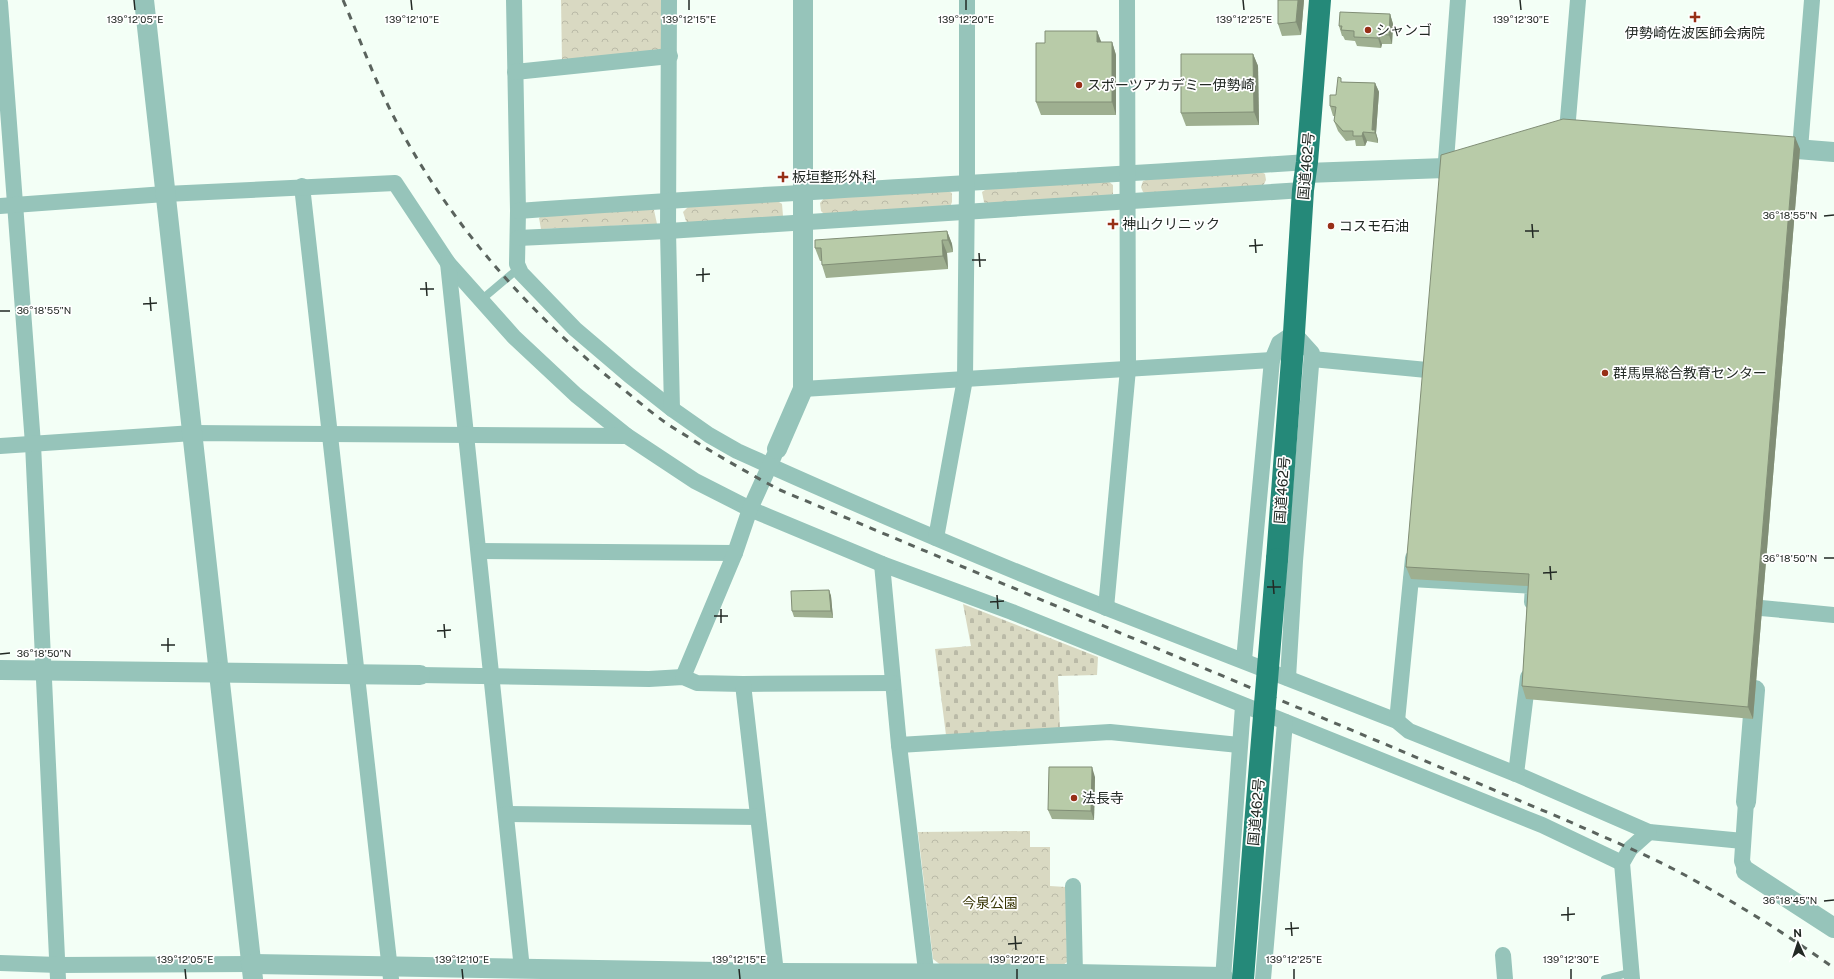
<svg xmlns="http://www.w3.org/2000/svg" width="1834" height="979" font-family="'Public Sans','Noto Sans JP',sans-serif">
	<defs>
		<pattern id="cemetery-stones" width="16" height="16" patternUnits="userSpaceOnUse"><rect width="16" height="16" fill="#d9d9c2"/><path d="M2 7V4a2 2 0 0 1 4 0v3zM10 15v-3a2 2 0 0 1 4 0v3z" fill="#babaa7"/></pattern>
		<pattern id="park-crowns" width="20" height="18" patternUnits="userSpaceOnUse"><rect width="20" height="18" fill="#d9d9c2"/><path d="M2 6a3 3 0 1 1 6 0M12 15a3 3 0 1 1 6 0" fill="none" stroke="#babaa7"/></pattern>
	</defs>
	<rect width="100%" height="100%" fill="#f3fff6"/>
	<path fill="url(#cemetery-stones)" d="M963 604 1098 657 1097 675 1058 676 1060 731 946 735 935 649 971 646Z"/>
	<g fill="url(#park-crowns)">
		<path d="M561 0H663L664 47 658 52 562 62Z"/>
		<path d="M1258 170 1265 174 1266 180 1263 186 1151 196 1143 192 1141 187 1143 181 1151 178Z"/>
		<path d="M1108 181 1113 185V194L1105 199 987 206 984 202 982 192 988 188Z"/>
		<path d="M946 190 952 193V202L950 207 824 214 821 211 820 203 825 197Z"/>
		<path d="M776 200 782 204 783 216 690 225 686 221 683 212 689 206Z"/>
		<path d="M651 208 654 210 657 224 541 229 539 218 543 215Z"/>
		<path d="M1030 831V847H1050V886L1066 887 1067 962 1062 966H942L933 959 918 832Z"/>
	</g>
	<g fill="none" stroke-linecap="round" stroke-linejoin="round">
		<g stroke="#96c4ba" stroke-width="8">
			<path d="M481 300 519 268"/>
			<path d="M1605 979 1632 972"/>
		</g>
		<g stroke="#96c4ba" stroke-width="16">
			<path d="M514 0 518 211 517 264 521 273 575 329 629 375 672 409 709 435 737 451C859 506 982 559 1107 608 1203 646 1300 683 1397 721L1409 731 1516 774 1649 832 1743 841"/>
			<path d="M669 0 668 231 672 409"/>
			<path d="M0 3 33 444 58 979"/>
			<path d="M515 72 670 56"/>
			<path d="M1567 131 1578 0"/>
			<path d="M1800 149 1812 0"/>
			<path d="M1445 174 1458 0"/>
			<path d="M302 186 391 979"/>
			<path d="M0 206 165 194 395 183 448 263 514 337 576 395 627 436 695 481 750 509 882 564 1012 612 1542 825 1622 863"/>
			<path d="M518 211C781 192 1044 180 1307 162"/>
			<path d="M518 238 668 231 1303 190"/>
			<path d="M448 263 522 969"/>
			<path d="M1312 359 1427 370"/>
			<path d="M803 389 1272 360"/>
			<path d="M0 446 193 433 627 436"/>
			<path d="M936 538 965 379 967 182V0"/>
			<path d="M479 551 735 553"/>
			<path d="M882 564 899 745 927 979"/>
			<path d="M1411 579 1533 586 1532 602"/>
			<path d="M1106 608 1128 369 1127 0"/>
			<path d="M1761 608 1834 615"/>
			<path d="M1244 660 1272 360 1279 343 1294 333 1312 353 1295 561 1288 678"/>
			<path d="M420 675 649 679 683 677 697 683 743 684 893 683"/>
			<path d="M683 677 735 553 750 509 774 456"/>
			<path d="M743 684 776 973"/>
			<path d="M1397 721 1413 558"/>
			<path d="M899 745 1110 732 1239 745"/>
			<path d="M1516 774 1528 677"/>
			<path d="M506 814 758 817"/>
			<path d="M1746 871 1742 861 1746 802"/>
			<path d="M1073 886 1075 974"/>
			<path d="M1503 955 1505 979"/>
			<path d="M0 963 58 965 251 964"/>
			<path d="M1223 979 1243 706"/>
			<path d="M1263 979 1285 722"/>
			<path d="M1632 979 1622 863 1630 849 1649 832"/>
		</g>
		<g stroke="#96c4ba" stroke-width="20">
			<path d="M144 0 253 979"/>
			<path d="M1772 147 1834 152"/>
			<path d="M1306 173 1445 168 1465 161"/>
			<path d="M777 449 803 389V0"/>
			<path d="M0 670 420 675"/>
			<path d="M1746 802 1755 690"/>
			<path d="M1746 871 1834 928"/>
			<path d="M251 964 776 973 1075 974 1223 977"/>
		</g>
		<g stroke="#258979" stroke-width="22">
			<path d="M1277 559 1294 333 1303 190 1307 162 1320 0"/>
			<path d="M1243 979 1255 825"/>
		</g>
		<path stroke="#5a635d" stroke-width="3" stroke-dasharray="7 7" stroke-linecap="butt" d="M343 0C357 32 369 65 384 97 436 207 519 304 613 381 632 396 650 412 669 425 705 448 742 470 780 490L1568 821C1610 840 1653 857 1692 879 1741 906 1789 936 1834 968"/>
		<path stroke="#258979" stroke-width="22" d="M1255 825 1277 559"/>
	</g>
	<g fill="#9eaf90">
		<path d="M1304 0 1301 35 1282 36 1278 24Z"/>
		<path d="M1390 14 1393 24 1392 44H1382L1381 48 1357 46 1355 41 1345 40 1343 36H1342L1339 26Z"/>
		<path d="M1097 31 1101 42H1112L1116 55V115H1041L1036 102 1045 43Z"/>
		<path d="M1253 54 1258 66 1259 125 1186 126 1181 113Z"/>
		<path d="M1343 82 1375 83 1379 92 1376 133 1378 140V143L1367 141 1365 146H1356L1355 140 1346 141 1338 131 1334 121 1335 116H1333L1330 106Z"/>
		<path d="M1800 149 1753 719 1526 699 1522 686 1528 586 1411 579 1406 567Z"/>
		<path d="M947 231 952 244 953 252 947 253 948 269 826 278 822 265V261H820L815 248Z"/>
		<path d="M829 590 831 596 833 618 794 617 792 611Z"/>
		<path d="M1095 777 1094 820 1052 819 1048 810Z"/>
	</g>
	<g fill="#818e76">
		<path d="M1298 0H1304L1301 35 1296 22Z"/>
		<path d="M1390 14 1393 24 1392 44 1389 35Z"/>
		<path d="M1097 31 1102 44 1097 42Z"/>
		<path d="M1378 34 1382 44 1381 48 1378 38Z"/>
		<path d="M1112 42 1116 55V115L1112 102Z"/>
		<path d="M1253 54 1258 66 1259 125 1254 112Z"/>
		<path d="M1375 83 1379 92 1376 133 1378 140V143L1375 133 1372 130Z"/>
		<path d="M1363 132 1367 141 1365 146 1362 136Z"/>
		<path d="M1795 137 1800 149 1753 719 1748 707Z"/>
		<path d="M947 231 952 244 953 252 948 240Z"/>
		<path d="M942 240 947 253 948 269 943 256Z"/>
		<path d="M829 590 831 596 833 618 831 611Z"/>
		<path d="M1092 767 1095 777 1094 820 1091 811Z"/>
	</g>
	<g fill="#b8cba8" stroke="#818e76">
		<path d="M1278 0H1298L1296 22 1278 24Z"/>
		<path d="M1340 12 1390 14 1389 35 1378 34V38L1354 37V31L1341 30 1342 26H1339Z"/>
		<path d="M1045 31H1097V42H1112V102H1036V43H1045Z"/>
		<path d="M1181 54H1253L1254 112 1181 113Z"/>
		<path d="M1338 77 1341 78V82L1375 83 1372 130H1375V133L1363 132 1362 136H1353V131H1343L1334 121 1336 107 1330 106V95H1336Z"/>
		<path d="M1563 119 1795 137 1748 707 1522 686 1529 574 1406 567 1441 155Z"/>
		<path d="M947 231 948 240H942L943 256 822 265 821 248H815V240Z"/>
		<path d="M829 590 831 611H792L791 591Z"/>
		<path d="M1049 767H1092L1091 811 1048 810Z"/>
	</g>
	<path fill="none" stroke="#222924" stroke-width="1.5" d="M134 0 135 10M411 0 412 10M689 0V10M966 0V10M1243 0 1244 10M1520 0 1521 10M1824 216 1834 215M1532 224 1533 238M1525 231H1539M1255 239 1256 253M1249 246 1263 245M979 253 980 267M972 260H986M703 268V282M696 275 710 274M426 282 427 296M420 289H434M150 297 151 311M143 304 157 303M0 311H10M1824 558H1834M1550 566 1551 580M1543 573 1557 572M1273 580 1274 594M1267 587H1281M997 595 998 609M990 602 1004 601M721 609V623M714 616H728M444 624 445 638M437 631 451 630M168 638V652M161 645H175M0 654 10 653M1824 901 1834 900M1568 907V921M1561 915 1575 914M1291 922 1292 936M1285 929 1299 928M1015 936 1016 950M1008 944 1022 943M185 969 186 979M462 969 463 979M739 969 740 979M1017 969V979M1294 969V979M1571 969V979"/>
	<g fill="#972f17" stroke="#fff" stroke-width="1.5">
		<path d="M1693 11h4v4h4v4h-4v4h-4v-4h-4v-4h4z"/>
		<circle cx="1368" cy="30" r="4"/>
		<circle cx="1079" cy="85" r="4"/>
		<path d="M781 171h4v4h4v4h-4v4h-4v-4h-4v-4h4z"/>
		<path d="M1111 218h4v4h4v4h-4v4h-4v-4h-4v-4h4z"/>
		<circle cx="1331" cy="226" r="4"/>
		<circle cx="1605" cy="373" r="4"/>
		<circle cx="1074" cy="798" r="4"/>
	</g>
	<g text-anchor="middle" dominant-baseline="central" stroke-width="3.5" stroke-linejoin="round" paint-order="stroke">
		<g font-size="14" fill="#222924" stroke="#fff" text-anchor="start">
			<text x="1376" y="30">シャンゴ</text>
			<text x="1695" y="33" text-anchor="middle">伊勢崎佐波医師会病院</text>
			<text x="1087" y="85">スポーツアカデミー伊勢崎</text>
			<text x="792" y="177">板垣整形外科</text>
			<text x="1122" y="224">神山クリニック</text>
			<text x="1339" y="226">コスモ石油</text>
			<text x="1613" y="373">群馬県総合教育センター</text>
			<text x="1082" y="798">法長寺</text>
		</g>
		<g font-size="14" fill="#222924" stroke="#fff">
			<text transform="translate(1306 166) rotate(-85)">国道462号</text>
			<text transform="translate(1282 490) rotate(-86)">国道462号</text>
			<text transform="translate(1256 812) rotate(-85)">国道462号</text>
		</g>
		<g font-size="14" fill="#383605" stroke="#fff">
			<text x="990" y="903">今泉公園</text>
		</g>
	</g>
	<g font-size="10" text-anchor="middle" fill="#222924" stroke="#fff" stroke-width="3.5" stroke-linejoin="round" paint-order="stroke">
		<text x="135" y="23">139°12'05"E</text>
		<text x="412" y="23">139°12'10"E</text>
		<text x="689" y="23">139°12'15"E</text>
		<text x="966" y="23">139°12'20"E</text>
		<text x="1244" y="23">139°12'25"E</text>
		<text x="1521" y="23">139°12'30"E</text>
		<text x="1790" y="219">36°18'55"N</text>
		<text x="44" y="314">36°18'55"N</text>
		<text x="1790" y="562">36°18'50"N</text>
		<text x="44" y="657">36°18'50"N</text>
		<text x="1790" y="904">36°18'45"N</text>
		<text x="185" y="963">139°12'05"E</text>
		<text x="462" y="963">139°12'10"E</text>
		<text x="739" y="963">139°12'15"E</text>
		<text x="1017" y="963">139°12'20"E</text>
		<text x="1294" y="963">139°12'25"E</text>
		<text x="1571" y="963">139°12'30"E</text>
	</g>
	<g transform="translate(1798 943) rotate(357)" stroke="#ffffff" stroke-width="3" paint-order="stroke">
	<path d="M0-3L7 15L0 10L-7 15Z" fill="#222924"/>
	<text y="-6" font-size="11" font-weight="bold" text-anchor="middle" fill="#222924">N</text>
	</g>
</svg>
